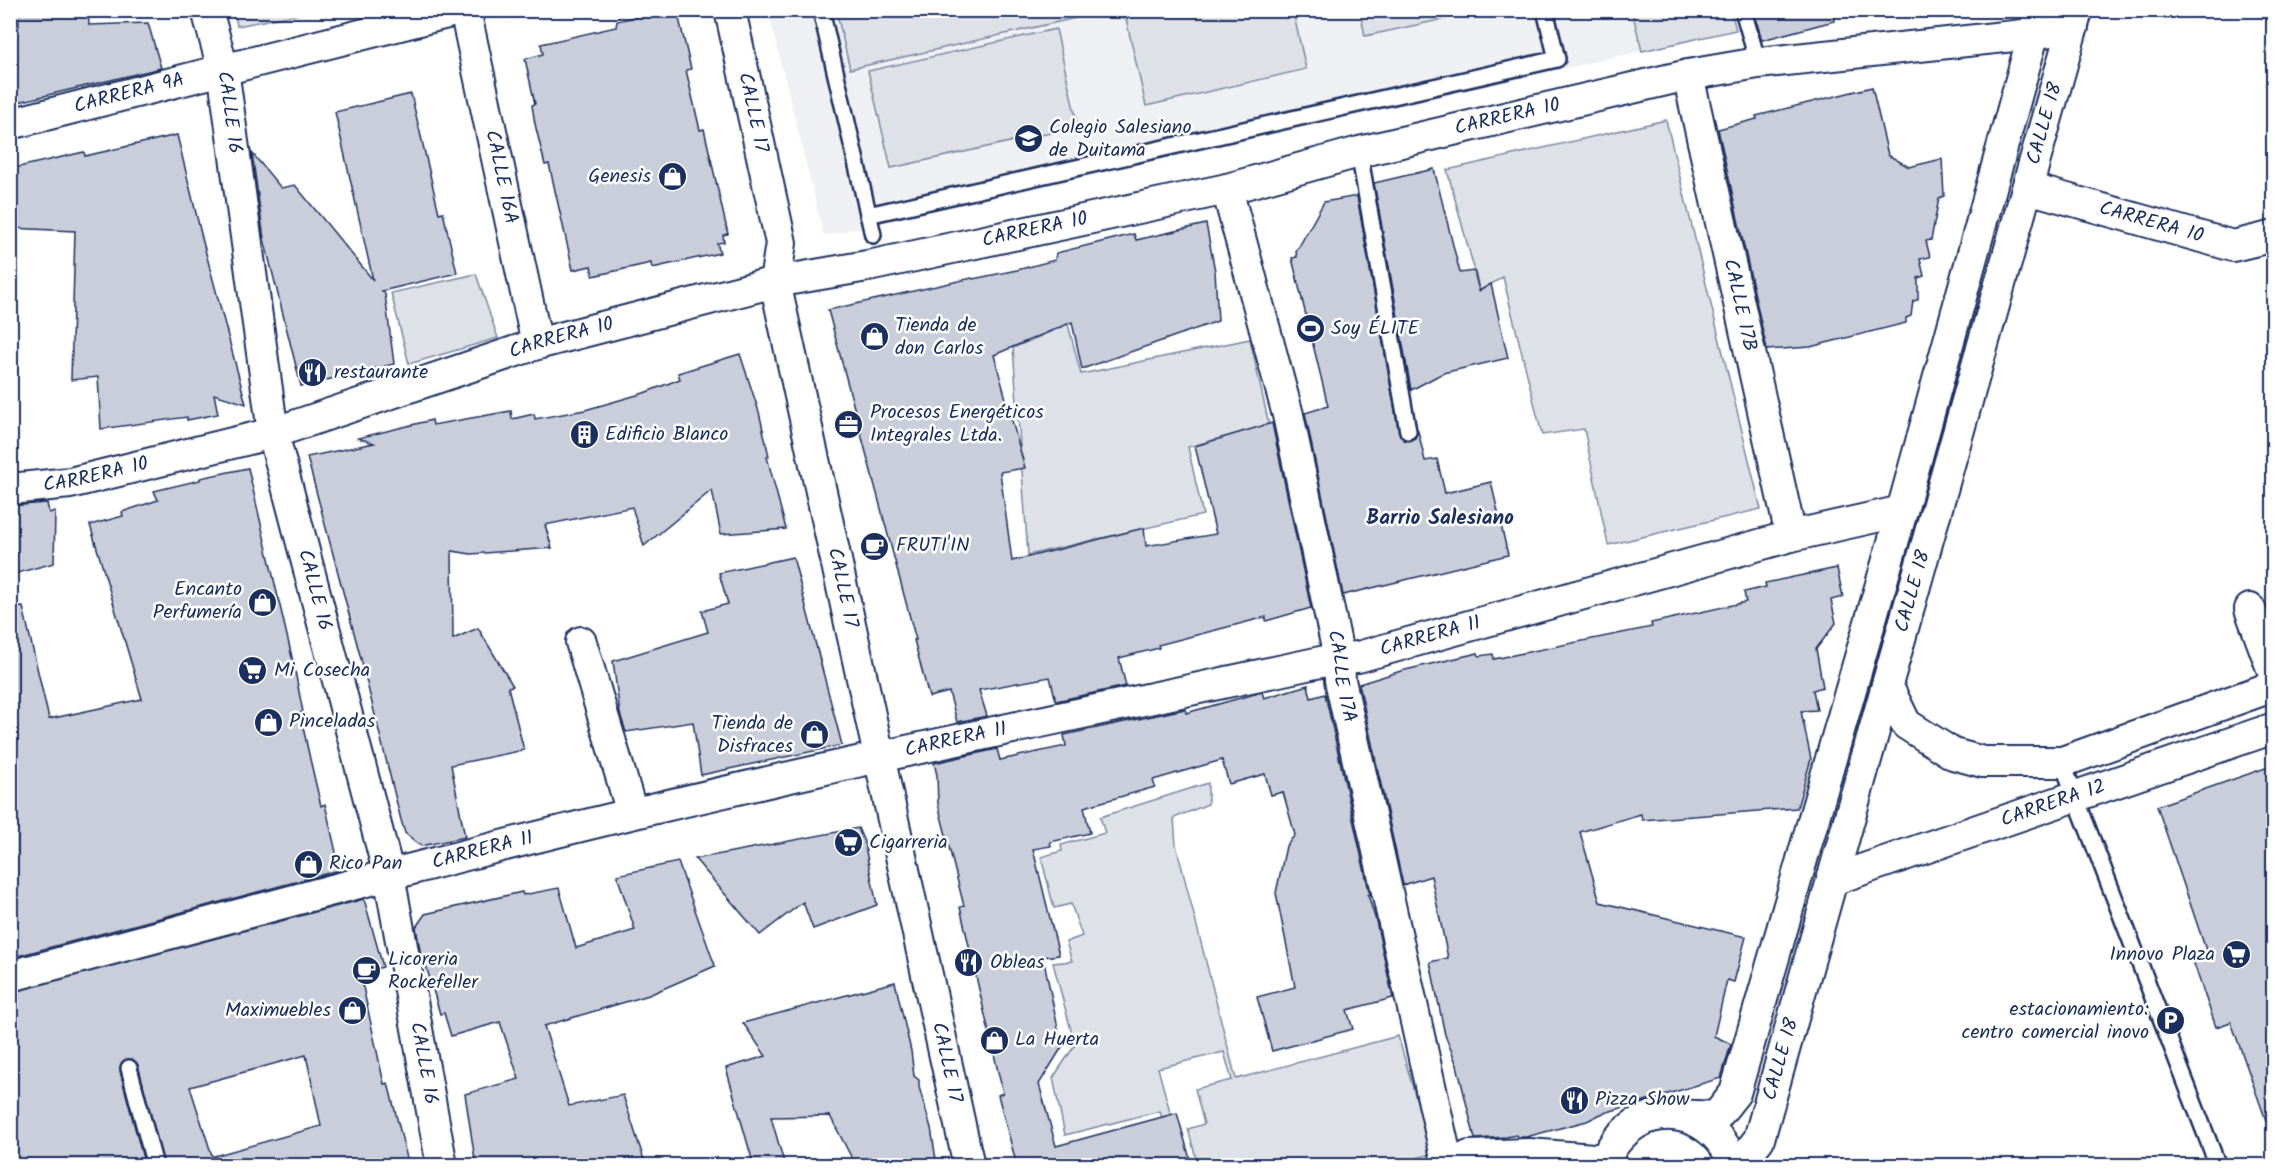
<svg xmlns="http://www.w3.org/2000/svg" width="2284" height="1176" font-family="Kalam,sans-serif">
	<rect width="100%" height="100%" fill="#fff"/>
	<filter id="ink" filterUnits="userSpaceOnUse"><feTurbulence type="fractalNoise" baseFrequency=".0167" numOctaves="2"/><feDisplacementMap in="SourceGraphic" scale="12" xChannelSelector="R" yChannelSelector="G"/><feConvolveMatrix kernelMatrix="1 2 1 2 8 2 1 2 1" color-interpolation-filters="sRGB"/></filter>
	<g filter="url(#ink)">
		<path fill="#eff0f4" d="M1632 10 1642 51 824 236 768 11Z"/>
		<g fill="#dee1e7" stroke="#7c88a2" stroke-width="1.5">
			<path d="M234 10H315V11L237 26Z"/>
			<path d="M836 10H1107V11L850 69Z"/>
			<path d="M1467 10 1468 14 1365 36 1360 11Z"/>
			<path d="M1162 11H1293L1306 69 1146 106 1126 19Z"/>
			<path d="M1632 11H1731L1736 30 1642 51Z"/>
			<path d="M1056 29 1078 127 891 168 868 71Z"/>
			<path d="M1666 120 1761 509 1608 545 1584 429 1542 435 1503 277 1488 286 1481 294 1447 170Z"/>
			<path d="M476 274 498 338 409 364 391 293Z"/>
			<path d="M1068 324 1081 374 1250 339 1269 425 1188 447 1203 515 1028 555 1013 348Z"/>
			<path d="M1208 783V804L1174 818 1176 845 1236 1079 1398 1036 1432 1154 1385 1166 1198 1165 1188 1129 1204 1124 1195 1089 1232 1080 1224 1052 1158 1068 1173 1123 1164 1125 1160 1111 1065 1135 1053 1078 1075 1045 1053 963 1072 961 1066 942 1082 936 1071 904 1054 908 1041 857 1062 851 1061 845 1105 833 1100 817Z"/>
		</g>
		<g fill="#caceda" stroke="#1b2f5e" stroke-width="1.5" fill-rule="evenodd">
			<path d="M18 10H88L89 25 148 23 161 68 10 104V26H19Z"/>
			<path d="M667 10H677L691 69 686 70 700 130 704 129 728 234 723 235 724 242 717 243 720 253 652 268 651 263 593 276 591 266 573 270 549 164 545 165 535 124 532 105 535 104 525 59 543 54 541 44 616 27 617 21Z"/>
			<path d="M1753 10H1833L1834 21 1762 40Z"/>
			<path d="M1872 87 1888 155 1909 167 1942 159 1944 196 1939 198 1931 240 1926 241 1930 257 1920 259 1924 276 1918 278V300L1913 301 1911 316 1906 318V323L1810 347 1767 350 1718 129 1757 119 1756 116Z"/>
			<path d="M411 94 439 213 443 212 457 273 382 291 385 294 394 364 301 386 264 239 252 153 281 188 295 185 373 280 335 112Z"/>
			<path d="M177 135 203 242 246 404 214 394 218 414 187 420V417L101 429 98 377 71 380 75 231 10 228V169L84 152 85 156Z"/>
			<path d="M1434 169 1460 273 1474 271 1479 291 1491 284 1508 358 1443 373 1411 390 1374 183Z"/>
			<path d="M1357 196 1399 433 1404 440 1409 441 1415 438 1418 431 1425 461 1437 459 1445 493 1491 482 1508 555 1343 595 1305 413 1328 406 1292 258 1297 257 1296 252 1324 202Z"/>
			<path d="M1206 224 1215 271 1218 321 1082 369 1072 322 994 355 1025 468 1000 472 1012 561 1144 528 1146 546 1216 534 1195 446 1272 423 1311 608 1266 621V617L1158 645 1159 648 1119 658 1126 686 1056 701 1050 677 979 690 987 716 957 722 949 692 929 697 914 640H916L828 310 972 278 973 279 1017 270 1055 260 1056 253 1134 234 1136 240Z"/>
			<path d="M740 354 759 412 769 456 767 457 786 529 721 534 712 490 644 546 632 507 545 525 552 548 471 554 452 551 453 639 478 628 513 686 508 687 524 750 451 765 465 837 421 846 405 833 401 820 361 659 307 457 374 443 358 438 432 420 433 425 511 411 512 419 534 414 535 419 585 410 644 393 680 379 678 373Z"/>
			<path d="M248 468 294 666 303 712 300 713 310 759 321 806 325 804 340 870 10 958V608L23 607 49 719 142 699 90 525 123 516 122 512 158 500 154 491 200 480V478Z"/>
			<path d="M47 503 49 513 55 511 54 563 10 575V506Z"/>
			<path d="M793 557 842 745 701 775 693 722 626 732 620 714 613 661 708 632 702 611 728 604 719 573Z"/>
			<path d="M1837 568 1843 597 1831 600 1836 623 1816 649 1823 687 1813 690 1817 710 1801 711 1811 759 1797 808 1642 820 1641 814 1580 832 1600 902 1746 937 1734 982 1727 980 1714 1036 1731 1044 1721 1078 1601 1114 1587 1121 1526 1137H1517L1516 1135 1506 1137 1475 1139 1457 1065 1445 1035 1430 962 1448 958 1431 876 1403 885 1359 684 1401 671 1478 653 1479 656 1493 654 1494 659 1652 627 1651 623 1746 602 1744 592 1766 587 1765 583Z"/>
			<path d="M1308 685 1311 698 1325 694 1370 895H1368L1376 921 1393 998 1347 1010 1353 1029 1272 1051 1257 997 1295 987 1276 893 1286 846 1295 835 1283 792 1271 795 1265 774 1229 784 1222 760 1153 780 1155 787 1084 807 1090 833 1050 842 1051 846 1033 849 1059 955 1043 957 1062 1047 1039 1084 1056 1146 1177 1113 1192 1166H1017L998 1095 1003 1093 960 907 964 906 938 804 937 775 934 763 997 749 1000 760 1066 746 1064 735 1185 709 1186 713 1262 692 1264 698Z"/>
			<path d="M2274 765V1128L2269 1129 2231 1022 2216 1027 2204 993 2192 958 2207 953 2157 806Z"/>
			<path d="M858 828 864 842 877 905 813 929 803 902 760 935 695 859Z"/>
			<path d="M678 862 715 966 649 995 544 1026 569 1106 623 1095 646 1166H476L465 1094 519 1079 500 1022 451 1036 444 1013 440 1014 423 955 421 956 416 927 425 914 522 892 523 895 559 888 576 948 635 930 617 875Z"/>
			<path d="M364 899 383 967 360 973 384 1084 388 1083 409 1166H164L138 1065 131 1059 122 1062 120 1071 145 1166H10V993ZM306 1055 321 1126 214 1156 215 1165 190 1087Z"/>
			<path d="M895 982 911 1051 914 1076 919 1080V1087L931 1128 937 1166H856L830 1116 771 1117 785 1166H754L726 1068 766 1056 743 1023Z"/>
		</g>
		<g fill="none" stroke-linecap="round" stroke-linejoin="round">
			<defs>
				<g id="lane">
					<path d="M821 10 873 235"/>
					<path d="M1743 10 1758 63"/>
					<path d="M1359 152 1408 431"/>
					<path d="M868 215 1557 59 1545 10"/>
					<path d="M2062 762 2218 1166"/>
					<path d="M129 1068 155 1166"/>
				</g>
				<g id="street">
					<path id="s1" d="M207 10 223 69 273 433 389 875 442 1166"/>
					<path id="s2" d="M465 10 537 344"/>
					<path id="s3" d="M730 10 781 243 775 282 969 1166"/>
					<path id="s4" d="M1688 75 1791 536"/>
					<path id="s5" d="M10 124 459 10"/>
					<path id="s6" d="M2028 188 2233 246 2274 236"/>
					<path id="s7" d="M1227 189 1288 415 1339 658 1340 680 1448 1166"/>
					<path id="s8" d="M10 489 70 483 273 433 537 344 775 282 873 265 1227 189 1359 152 1688 75 1758 63 2033 34 2073 27"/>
					<path d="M2250 609 2274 674"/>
					<path d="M581 642 632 813"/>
					<path d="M1887 685 1906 724 1953 754 1983 762H2062L2274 686"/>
					<path id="s9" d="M1832 880 2274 728"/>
					<path id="s10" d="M10 976C218 921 426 863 635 813 869 757 1104 709 1339 658L1358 657 1791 536 1902 511"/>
					<path d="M1676 1115 1716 1117 1735 1093 1902 511 2040 10"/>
					<path d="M1453 1166 1469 1156 1529 1154 1607 1160"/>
					<path d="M1606 1166C1607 1153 1612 1146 1620 1137 1657 1096 1718 1115 1734 1166"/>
					<path id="s11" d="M1738 1166 1759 1139 2077 11"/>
				</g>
			</defs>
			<use href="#lane" stroke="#1b2f5e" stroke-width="20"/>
			<use href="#street" stroke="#1b2f5e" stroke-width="34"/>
			<use href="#lane" stroke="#fff" stroke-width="15"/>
			<use href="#street" stroke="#fff" stroke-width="30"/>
		</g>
	</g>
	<defs>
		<symbol id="school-disc" viewBox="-11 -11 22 22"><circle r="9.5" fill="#1b2f5e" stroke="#fff"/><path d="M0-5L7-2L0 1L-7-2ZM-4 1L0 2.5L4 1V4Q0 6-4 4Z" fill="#fff"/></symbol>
		<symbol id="shop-disc" viewBox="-11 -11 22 22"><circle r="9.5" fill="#1b2f5e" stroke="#fff"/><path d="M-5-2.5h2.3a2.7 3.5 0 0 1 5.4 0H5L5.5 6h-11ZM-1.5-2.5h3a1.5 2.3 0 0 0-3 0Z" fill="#fff"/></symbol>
		<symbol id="stadium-disc" viewBox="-11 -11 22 22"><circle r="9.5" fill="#1b2f5e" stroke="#fff"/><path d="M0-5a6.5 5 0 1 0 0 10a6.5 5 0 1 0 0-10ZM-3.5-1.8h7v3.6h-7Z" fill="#fff"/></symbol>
		<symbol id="restaurant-disc" viewBox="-11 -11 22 22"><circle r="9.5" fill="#1b2f5e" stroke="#fff"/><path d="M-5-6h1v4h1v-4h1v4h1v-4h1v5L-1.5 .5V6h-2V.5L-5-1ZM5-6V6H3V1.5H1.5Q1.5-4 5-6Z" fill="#fff"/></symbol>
		<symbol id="office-disc" viewBox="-11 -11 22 22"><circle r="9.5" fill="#1b2f5e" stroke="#fff"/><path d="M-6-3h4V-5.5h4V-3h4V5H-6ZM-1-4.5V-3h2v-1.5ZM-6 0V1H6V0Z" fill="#fff"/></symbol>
		<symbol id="building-disc" viewBox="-11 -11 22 22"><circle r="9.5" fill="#1b2f5e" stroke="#fff"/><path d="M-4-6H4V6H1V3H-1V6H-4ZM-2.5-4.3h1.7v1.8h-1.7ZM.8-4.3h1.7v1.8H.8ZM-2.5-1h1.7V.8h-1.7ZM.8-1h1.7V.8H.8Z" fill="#fff"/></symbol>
		<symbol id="cafe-disc" viewBox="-11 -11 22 22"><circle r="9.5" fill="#1b2f5e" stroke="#fff"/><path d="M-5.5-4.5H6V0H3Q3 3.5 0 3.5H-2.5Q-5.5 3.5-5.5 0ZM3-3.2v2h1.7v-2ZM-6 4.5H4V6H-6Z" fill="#fff"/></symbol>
		<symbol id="supermarket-disc" viewBox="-11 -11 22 22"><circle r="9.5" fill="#1b2f5e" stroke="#fff"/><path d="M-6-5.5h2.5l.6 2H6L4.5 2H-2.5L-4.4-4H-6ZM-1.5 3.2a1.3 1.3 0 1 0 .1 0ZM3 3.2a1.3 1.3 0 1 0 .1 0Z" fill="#fff"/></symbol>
		<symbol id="parking-disc" viewBox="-11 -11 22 22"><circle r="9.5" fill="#1b2f5e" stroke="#fff"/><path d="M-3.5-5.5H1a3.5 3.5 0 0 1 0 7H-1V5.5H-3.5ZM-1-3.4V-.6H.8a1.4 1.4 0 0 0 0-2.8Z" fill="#fff"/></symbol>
	</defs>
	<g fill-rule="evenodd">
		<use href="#school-disc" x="1012" y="122" width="33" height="33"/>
		<use href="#shop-disc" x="656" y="160" width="33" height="33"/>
		<use href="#stadium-disc" x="1294" y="312" width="33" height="33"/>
		<use href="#shop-disc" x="858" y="320" width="33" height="33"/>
		<use href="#restaurant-disc" x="296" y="356" width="33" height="33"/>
		<use href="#office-disc" x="832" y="408" width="33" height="33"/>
		<use href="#building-disc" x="568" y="418" width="33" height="33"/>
		<use href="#cafe-disc" x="858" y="530" width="33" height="33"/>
		<use href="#shop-disc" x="246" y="586" width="33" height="33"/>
		<use href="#supermarket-disc" x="236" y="654" width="33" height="33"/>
		<use href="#shop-disc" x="252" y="706" width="33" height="33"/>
		<use href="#shop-disc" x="798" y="718" width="33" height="33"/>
		<use href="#supermarket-disc" x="832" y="826" width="33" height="33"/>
		<use href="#shop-disc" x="292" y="848" width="33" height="33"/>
		<use href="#supermarket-disc" x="2220" y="938" width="33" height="33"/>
		<use href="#restaurant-disc" x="952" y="946" width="33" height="33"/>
		<use href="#cafe-disc" x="350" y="954" width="33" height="33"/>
		<use href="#shop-disc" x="336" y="994" width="33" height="33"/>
		<use href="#parking-disc" x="2154" y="1004" width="33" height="33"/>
		<use href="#shop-disc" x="978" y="1024" width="33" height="33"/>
		<use href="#restaurant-disc" x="1558" y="1084" width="33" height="33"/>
	</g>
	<g text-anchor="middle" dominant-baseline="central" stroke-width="5" stroke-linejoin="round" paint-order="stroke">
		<g font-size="20" fill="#1b2f5e" stroke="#fff">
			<text stroke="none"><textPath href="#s5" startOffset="123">CARRERA 9A</textPath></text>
			<text stroke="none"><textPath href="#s1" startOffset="105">CALLE 16</textPath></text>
			<text stroke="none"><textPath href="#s3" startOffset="105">CALLE 17</textPath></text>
			<text stroke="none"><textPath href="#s8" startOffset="1545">CARRERA 10</textPath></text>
			<text stroke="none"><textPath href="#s11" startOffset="1089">CALLE 18</textPath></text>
			<text stroke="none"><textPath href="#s2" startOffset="171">CALLE 16A</textPath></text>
			<text stroke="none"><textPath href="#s6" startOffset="128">CARRERA 10</textPath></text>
			<text stroke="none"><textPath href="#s8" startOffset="1059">CARRERA 10</textPath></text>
			<text stroke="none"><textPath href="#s4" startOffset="236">CALLE 17B</textPath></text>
			<text stroke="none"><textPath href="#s8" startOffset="573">CARRERA 10</textPath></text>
			<text stroke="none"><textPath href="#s8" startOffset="87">CARRERA 10</textPath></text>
			<text stroke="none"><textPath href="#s3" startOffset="591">CALLE 17</textPath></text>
			<text stroke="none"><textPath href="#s1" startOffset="591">CALLE 16</textPath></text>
			<text stroke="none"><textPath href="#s11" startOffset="603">CALLE 18</textPath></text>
			<text stroke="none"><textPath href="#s10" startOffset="1461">CARRERA 11</textPath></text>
			<text stroke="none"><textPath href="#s7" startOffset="501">CALLE 17A</textPath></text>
			<text stroke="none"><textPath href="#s10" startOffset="975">CARRERA 11</textPath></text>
			<text stroke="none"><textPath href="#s9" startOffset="234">CARRERA 12</textPath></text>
			<text stroke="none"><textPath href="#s10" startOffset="489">CARRERA 11</textPath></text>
			<text stroke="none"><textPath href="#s11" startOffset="117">CALLE 18</textPath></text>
			<text stroke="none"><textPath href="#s1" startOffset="1077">CALLE 16</textPath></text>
			<text stroke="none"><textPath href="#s3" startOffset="1077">CALLE 17</textPath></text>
		</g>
		<g font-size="20" fill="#1b2f5e" stroke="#fff" text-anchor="start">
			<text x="1049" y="128">Colegio Salesiano<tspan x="1049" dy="23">de Duitama</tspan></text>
			<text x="651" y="177" text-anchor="end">Genesis</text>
			<text x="895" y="326">Tienda de<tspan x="895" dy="23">don Carlos</tspan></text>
			<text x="1331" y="329">Soy ÉLITE</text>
			<text x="334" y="373">restaurante</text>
			<text x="870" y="413">Procesos Energéticos<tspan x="870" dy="23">Integrales Ltda.</tspan></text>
			<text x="605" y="435">Edificio Blanco</text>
			<text x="896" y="546">FRUTI'IN</text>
			<text x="242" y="590" text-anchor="end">Encanto<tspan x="242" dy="23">Perfumería</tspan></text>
			<text x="274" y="671">Mi Cosecha</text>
			<text x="289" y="722">Pinceladas</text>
			<text x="793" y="724" text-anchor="end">Tienda de<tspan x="793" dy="23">Disfraces</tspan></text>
			<text x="869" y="843">Cigarreria</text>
			<text x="329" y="864">Rico Pan</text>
			<text x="2215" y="955" text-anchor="end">Innovo Plaza</text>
			<text x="388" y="960">Licoreria<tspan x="388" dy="23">Rockefeller</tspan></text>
			<text x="990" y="963">Obleas</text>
			<text x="2149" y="1010" text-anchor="end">estacionamiento:<tspan x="2149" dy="23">centro comercial inovo</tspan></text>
			<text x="331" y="1011" text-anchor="end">Maximuebles</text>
			<text x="1015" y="1040">La Huerta</text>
			<text x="1595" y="1100">Pizza Show</text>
		</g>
		<g font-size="21" font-weight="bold" fill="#1b2f5e" stroke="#fff">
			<text x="1440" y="518">Barrio Salesiano</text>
		</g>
	</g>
	<rect width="2284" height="1176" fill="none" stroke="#fff" stroke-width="36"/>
	<rect x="18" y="18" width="2248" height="1140" fill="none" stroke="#1b2f5e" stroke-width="2" filter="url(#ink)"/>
</svg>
